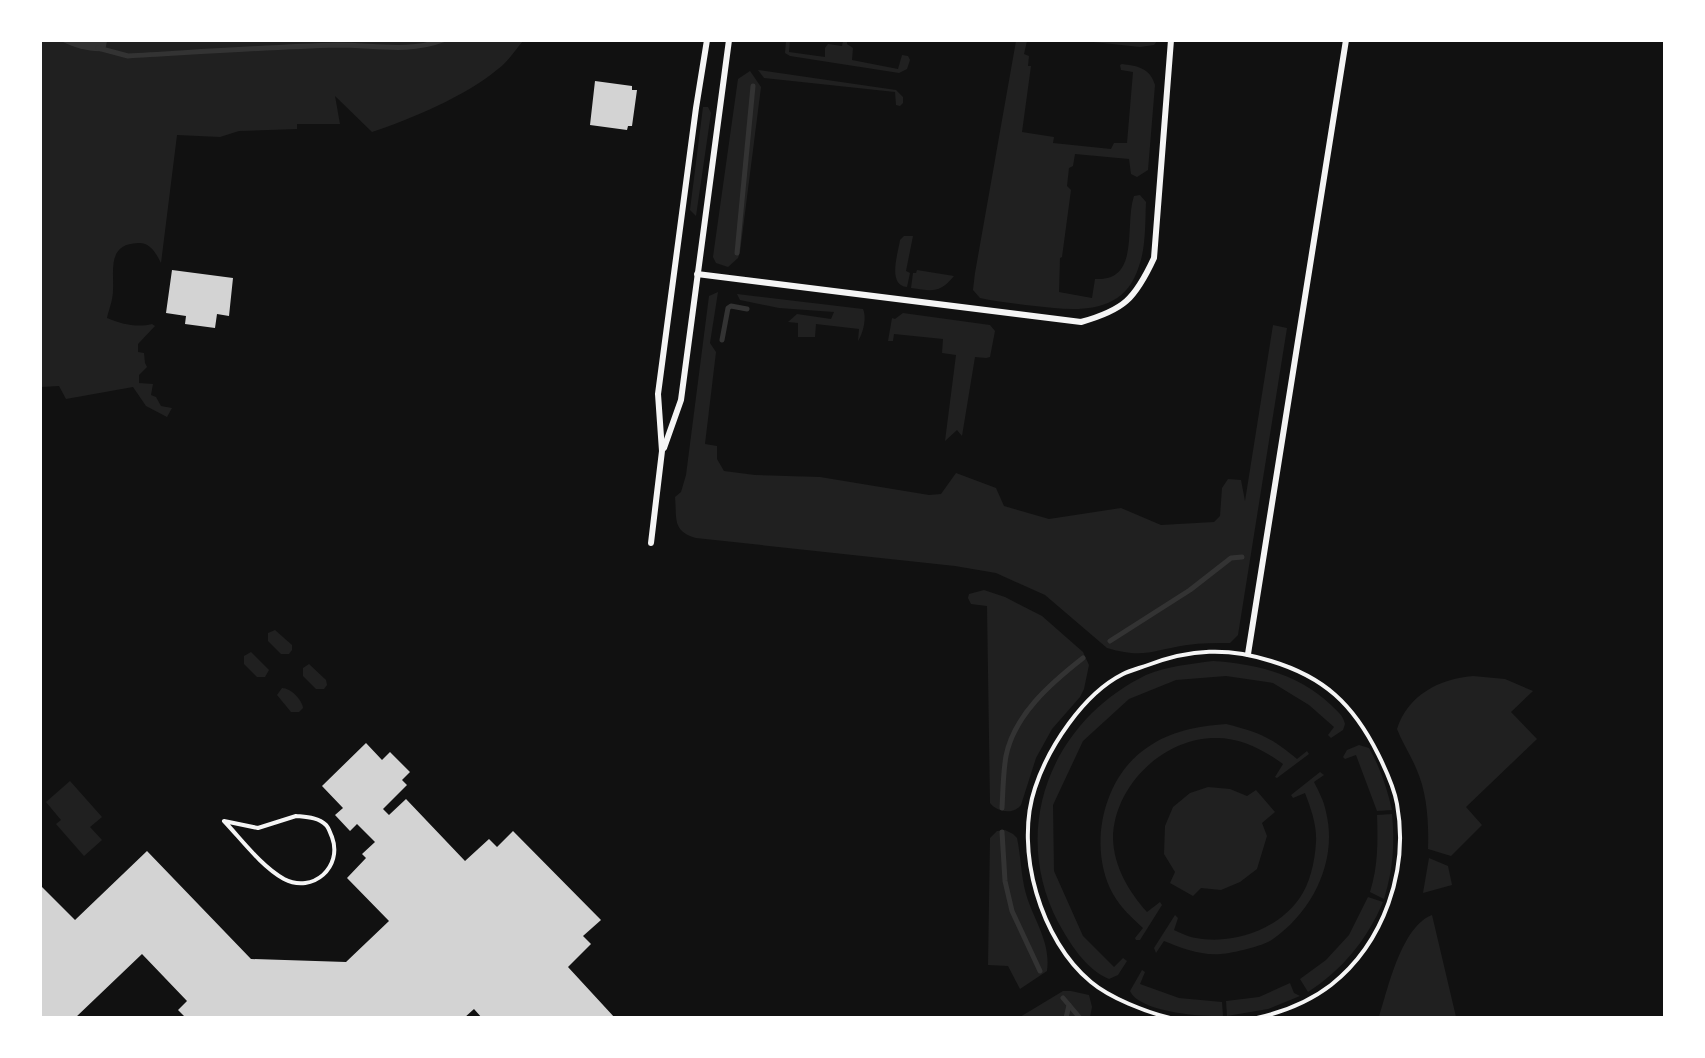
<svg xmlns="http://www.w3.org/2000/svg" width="1705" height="1058" font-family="Jost,sans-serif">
	<rect width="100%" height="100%" fill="#111"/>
	<g fill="#202020">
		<path d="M40 41H523C515 50 508 62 498 69 466 96 411 119 372 132L335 96 340 124H297V129L239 131 220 137 177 135 161 263C156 253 150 242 138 243 107 244 114 270 113 290 113 300 109 309 107 318 121 324 137 328 152 324L155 326 138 344V352L144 353 145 363 147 367 139 375V383L153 384 151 395 156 397 161 406 172 408 167 417 146 406 133 387 66 399 59 386 41 387Z"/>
		<path d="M786 41H790L789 52 825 57V48L828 44 842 46 843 41H847V44L853 48 852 60 898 69 902 55 908 56 910 60 907 69 899 73 790 56 785 53Z"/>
		<path d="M1016 41H1027L1024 54 1029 56 1028 66H1031L1022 132 1054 137 1053 143 1111 149 1114 143H1127L1133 72 1121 70 1120 65 1122 64C1138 66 1150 68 1155 85L1148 170 1137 177 1131 174 1129 159 1075 154 1073 166 1069 168 1067 186 1071 190 1062 257 1060 258 1059 292 1092 298 1095 279C1141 282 1124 225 1134 196L1140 195 1146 202C1145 223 1146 247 1139 266 1124 316 1076 311 1035 306 1017 304 999 302 980 298L973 290 975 273Z"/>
		<path d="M1084 41 1157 40V41L1154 45 1140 47Z"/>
		<path d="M758 70 896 90 903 97V103L900 106 896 105 895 92 764 78Z"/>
		<path d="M750 71 761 87 740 252 738 258 728 267 716 263 713 257 738 79Z"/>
		<path d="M703 107H708L711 113 696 216 690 210Z"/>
		<path d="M904 236H913L906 271 910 273 907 287C887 285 898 254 900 240Z"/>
		<path d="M917 270 954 276C939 294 932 291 911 288L913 273H916Z"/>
		<path d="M718 292 710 343 716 352 705 444 717 446V459L724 471 755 475 820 477 929 495 941 494 956 473 996 488 1004 506 1049 519 1121 508 1161 525 1214 522 1220 516 1222 488 1228 479 1241 480 1245 501 1273 325 1287 328 1238 635 1230 643C1215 643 1201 643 1187 645 1153 650 1144 659 1107 648L1045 595 996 573 955 566 696 538C672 531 677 519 675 497L681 492 686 475 709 296Z"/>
		<path d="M737 294 863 309C867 318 863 333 858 341L859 329 816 324 815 337H798V323L788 322 797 314 831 319 834 312 779 308 740 300Z"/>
		<path d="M903 313 990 325 995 331 990 357 986 358 975 357 962 436 957 430 945 441 956 355 942 353 943 339 894 334 893 341H888L892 318 895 319Z"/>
		<path d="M984 590 1005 597 1042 616 1083 652 1089 665 1084 689 1080 697 1052 729 1036 758 1021 805C1013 815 997 812 990 803L987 606 971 604 968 598 969 594Z"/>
		<path d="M275 630 292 645V650L289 654H281L268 641V633Z"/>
		<path d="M251 652 269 670 265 677H257L244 664V656Z"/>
		<path d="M1213 661C1257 664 1298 674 1331 705 1337 711 1343 715 1345 724L1343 730 1331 738 1328 735 1334 727 1309 705 1273 683 1226 676 1176 680 1129 699 1083 741 1053 805 1054 871 1083 936 1114 967 1123 958 1127 961 1118 975 1109 979C1086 970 1069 942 1058 922 1009 827 1052 721 1146 675 1167 666 1191 664 1213 661Z"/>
		<path d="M309 664 326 680 327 685 324 689H316L303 676V668Z"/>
		<path d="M1473 676 1505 679 1533 691 1511 712 1537 739 1466 807 1482 825 1451 856 1428 849C1429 822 1427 792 1416 768 1410 754 1402 742 1397 729 1408 695 1439 679 1473 676Z"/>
		<path d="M282 688C291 688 302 700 303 708L299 712H291L277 695Z"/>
		<path d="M1226 724C1258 732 1271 737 1297 759L1307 751 1309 754 1277 778 1275 777 1283 764C1264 750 1241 738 1217 738 1163 737 1113 787 1113 839 1114 867 1129 892 1147 912L1160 902 1162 905 1140 940H1136L1135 938 1143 928C1131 917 1121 908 1113 894 1087 847 1103 776 1148 747 1171 731 1198 726 1226 724Z"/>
		<path d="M1359 745 1369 748C1380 767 1387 788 1392 810L1377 811 1356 755 1345 759 1343 757 1347 750Z"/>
		<path d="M1320 772 1324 775 1314 782C1319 792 1324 801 1326 812 1338 860 1313 911 1273 939 1264 946 1233 953 1221 954 1202 956 1181 948 1164 941L1156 953 1154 948 1175 915 1178 918 1174 930C1181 933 1188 937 1196 938 1232 945 1277 930 1299 899 1310 884 1315 861 1316 842 1317 825 1311 809 1305 793L1293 798 1291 795Z"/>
		<path d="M70 781 102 817 90 827 102 840 84 856 56 824 61 820 46 802Z"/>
		<path d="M1208 787 1230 789 1247 796 1256 790 1275 812 1262 823 1267 836 1257 869 1240 882 1221 890 1201 888 1193 896 1170 883 1175 872 1164 854 1165 826 1173 807 1190 793Z"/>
		<path d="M1392 814C1395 844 1393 870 1384 899L1370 892C1378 867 1378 842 1377 815Z"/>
		<path d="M1005 830 1013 834 1017 838C1021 857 1021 876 1026 894 1034 921 1051 942 1047 971L1020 989 1008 966 988 965 990 838 997 831Z"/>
		<path d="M1429 858 1448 866 1452 885 1423 893Z"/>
		<path d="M1368 897 1383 902C1367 940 1342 970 1308 992L1300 979 1326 960 1349 935Z"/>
		<path d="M1432 915 1456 1017H1379C1388 989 1401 927 1432 915Z"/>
		<path d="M1142 970 1145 972 1140 984 1179 998 1222 1002 1223 1016C1202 1017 1139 1012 1130 991Z"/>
		<path d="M1290 983 1294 993 1300 996 1268 1009 1227 1016 1226 1001 1259 997Z"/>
		<path d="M1063 991H1071L1089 995 1092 1007 1090 1017H1020Z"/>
	</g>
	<path fill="#333" d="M61 41H107L105 51C89 52 75 48 61 41Z"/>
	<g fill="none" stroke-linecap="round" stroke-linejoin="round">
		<g stroke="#333" stroke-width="5">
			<path d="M98 48 128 56C198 52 268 47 338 45 375 45 408 53 443 40"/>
			<path d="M737 253 753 86"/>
			<path d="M722 340 728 308 731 306 747 309"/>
			<path d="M1110 641 1190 590 1231 558 1242 557"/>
			<path d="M1002 808C1003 791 1003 773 1006 756 1014 715 1051 683 1083 658"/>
			<path d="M1002 832 1005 881 1012 911 1040 971"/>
			<path d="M1063 998 1080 1018"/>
			<path d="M1066 1018 1069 1005"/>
		</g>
	</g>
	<g fill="#d3d3d3">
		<path d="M595 81 632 86V90H637L632 126H628L627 130 590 125Z"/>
		<path d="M172 270 233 278 229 316 217 314 215 328 185 324 186 316 166 313Z"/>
		<path d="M366 743 382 760 390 752 410 772 402 780 407 785 383 809 389 815 406 799 465 861 489 839 497 847 513 831 601 920 583 936 591 944 568 967 615 1018H482L474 1009 464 1018H186L178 1010 187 1001 142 954 75 1018H40V885L75 920 147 851 251 959 346 962 389 921 347 878 366 858 362 854 375 842 357 824 350 831 335 815 343 808 322 786Z"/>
	</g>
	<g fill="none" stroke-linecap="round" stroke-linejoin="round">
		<g stroke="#f5f5f5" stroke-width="4">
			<path d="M296 816C306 817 318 817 326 825 329 828 330 833 332 837 343 867 313 894 284 879 261 866 242 840 224 821L258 828Z"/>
			<path d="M1170 1018C1146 1012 1110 998 1091 982 1041 941 1014 850 1035 788 1048 748 1083 694 1123 674 1131 670 1140 668 1148 665 1190 649 1228 647 1271 661 1324 677 1353 704 1378 754 1386 770 1394 787 1397 804 1409 870 1384 943 1331 985 1309 1002 1283 1012 1257 1018"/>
		</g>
		<g stroke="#f5f5f5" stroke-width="6">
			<path d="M697 274 1081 322C1124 310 1135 299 1154 258L1171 40"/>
			<path d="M664 448 681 400 729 40"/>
			<path d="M651 543 662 451 658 394 696 108 707 40"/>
			<path d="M1248 654 1346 40"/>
		</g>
	</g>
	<rect width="1705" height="1058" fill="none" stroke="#ffffff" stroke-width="84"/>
</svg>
